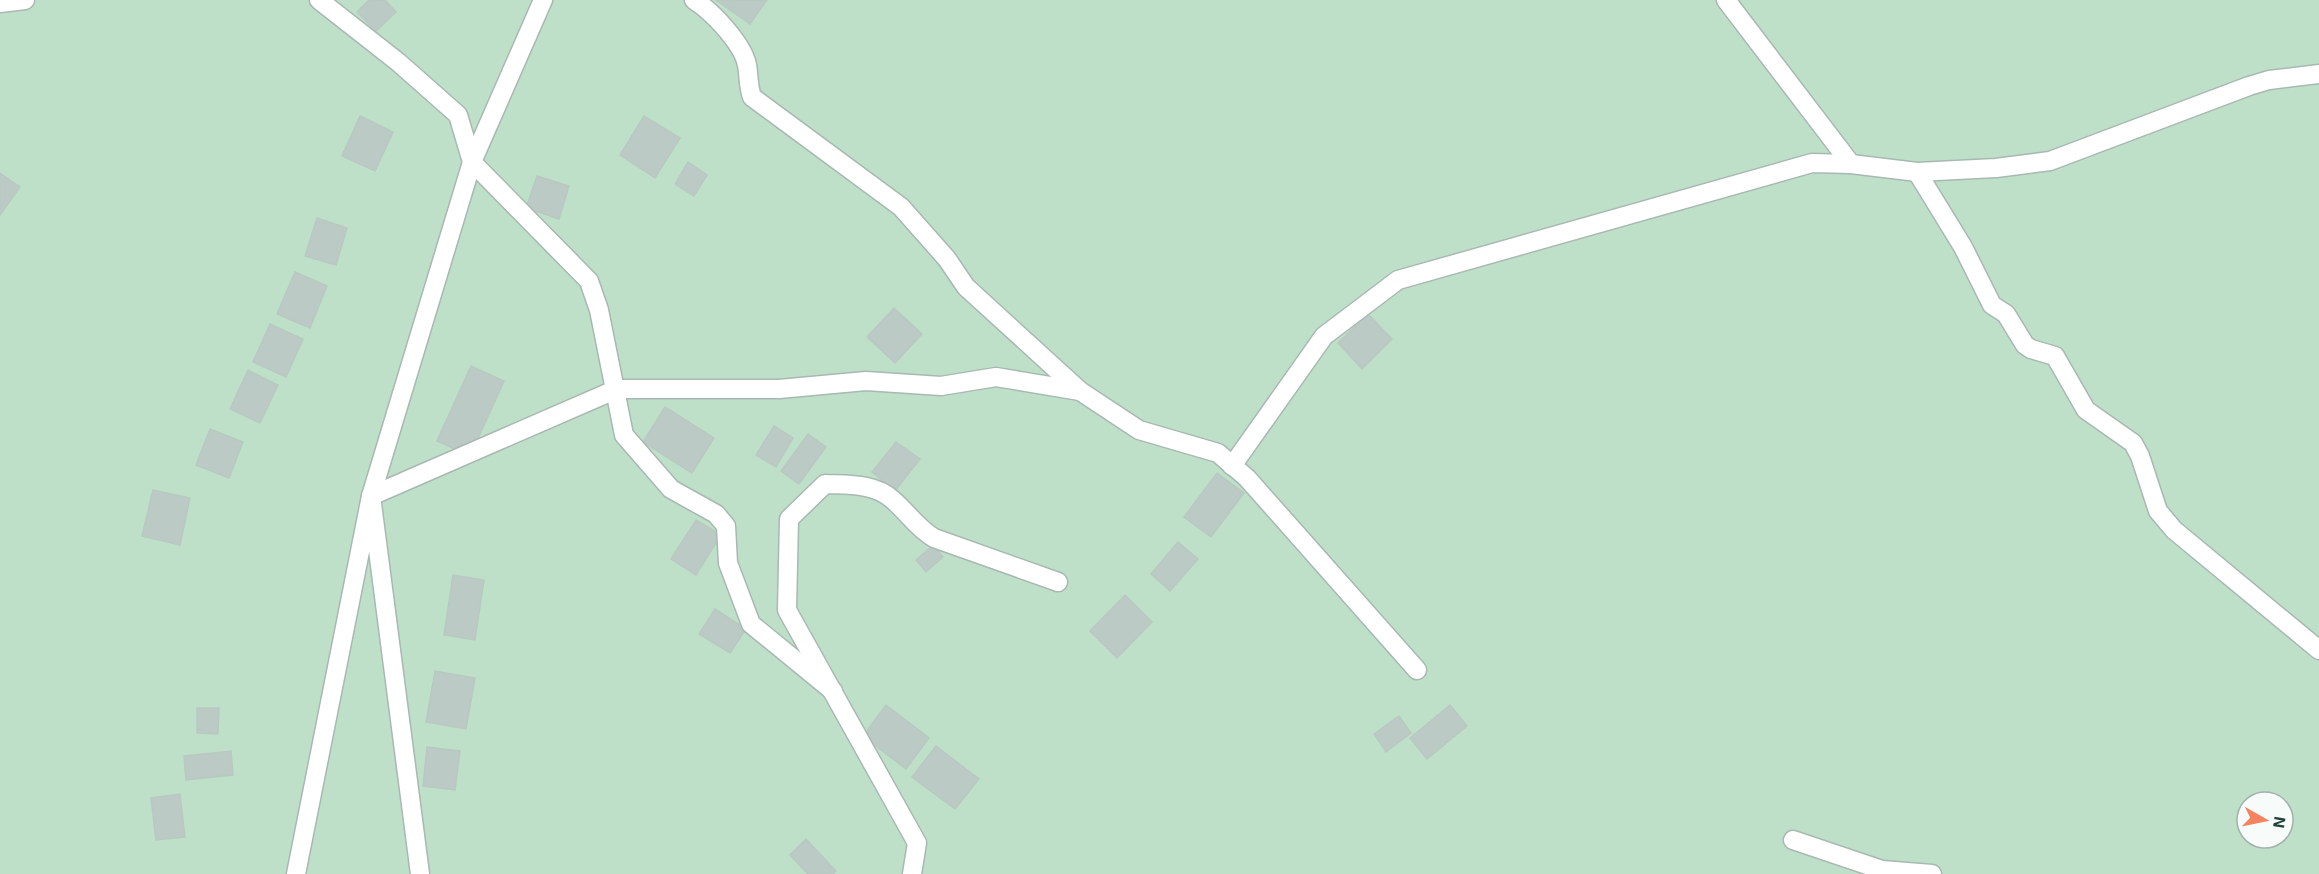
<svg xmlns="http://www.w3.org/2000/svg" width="2319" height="874" font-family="'Exo 2',sans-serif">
	<rect width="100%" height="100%" fill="#e6efeb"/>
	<path fill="#bfe0c8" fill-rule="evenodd" d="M0 0H2319V874H0ZM2247 802H2283V838H2247Z"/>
	<g fill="#bbcac4" stroke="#b8c9c2" stroke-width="1.5">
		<path d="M369 0H385L396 12 376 31 357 12Z"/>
		<path d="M716 0H767L750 24Z"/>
		<path d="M360 116 393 132 375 171 342 156Z"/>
		<path d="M644 116 680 138 655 178 620 155Z"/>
		<path d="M688 162 707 175 694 196 675 184Z"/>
		<path d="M0 173 20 187 0 215Z"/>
		<path d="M537 176 569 186 559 219 526 208Z"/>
		<path d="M317 218 347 228 336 265 305 256Z"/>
		<path d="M295 272 327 286 310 328 277 314Z"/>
		<path d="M894 308 922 334 895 363 867 337Z"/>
		<path d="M1368 314 1392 339 1362 369 1338 343Z"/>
		<path d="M270 324 303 339 286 377 253 362Z"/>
		<path d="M471 366 504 381 470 456 437 441Z"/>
		<path d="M248 370 278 385 260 423 230 409Z"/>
		<path d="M665 407 714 438 692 473 643 442Z"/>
		<path d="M774 426 793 438 776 467 756 455Z"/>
		<path d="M210 429 243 442 229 478 196 465Z"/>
		<path d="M808 434 826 447 799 484 781 471Z"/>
		<path d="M896 442 920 459 895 491 872 472Z"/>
		<path d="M1217 473 1244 493 1211 537 1184 517Z"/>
		<path d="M153 490 190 498 180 545 142 536Z"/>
		<path d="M696 520 721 535 696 575 671 559Z"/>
		<path d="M1178 542 1198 559 1170 591 1151 574Z"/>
		<path d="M933 545 943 557 926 572 916 560Z"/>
		<path d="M453 575 484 580 475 640 444 635Z"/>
		<path d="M1125 595 1152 622 1117 658 1090 631Z"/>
		<path d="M715 609 746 629 730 653 699 634Z"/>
		<path d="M435 671 475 678 466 729 426 722Z"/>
		<path d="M886 705 929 738 906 769 863 736Z"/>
		<path d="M1450 705 1467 726 1427 759 1410 738Z"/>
		<path d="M197 708H219L218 734 197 733Z"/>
		<path d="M1399 716 1411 733 1386 752 1374 734Z"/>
		<path d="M936 746 979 779 955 809 912 777Z"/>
		<path d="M427 747 460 751 455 790 423 786Z"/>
		<path d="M231 751 233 775 186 780 184 756Z"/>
		<path d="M180 794 185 837 156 840 151 798Z"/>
		<path d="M806 839 836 871 833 874H808L790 855Z"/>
	</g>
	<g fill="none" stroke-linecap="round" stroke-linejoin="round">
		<defs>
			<g id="minor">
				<path d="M319 0 398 62 458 115 472 162 589 281 599 310 624 435 671 489 716 514 726 526 728 563 751 624 833 691"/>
				<path d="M694 0C712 11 743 44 747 65 749 76 748 86 752 97L901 207 947 259 966 287 1080 391 1139 430 1218 453 1247 478 1417 670"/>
				<path d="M1726 0 1851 164"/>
				<path d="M0 3 25 0"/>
				<path d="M1917 172 1963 247 1992 305 2006 314 2025 345 2031 349 2055 356 2086 410 2133 443 2140 456 2158 511 2174 530 2319 650"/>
				<path d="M1232 466 1324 336 1398 280 1812 163 1851 164 1917 172 1996 168 2050 161 2249 86 2269 80 2319 74"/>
				<path d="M1793 840 1882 870 1932 874"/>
				<path d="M296 874 371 496 472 162 543 0"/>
				<path d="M420 874 371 496 617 389H779L866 381 941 386 996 377 1080 391"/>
				<path d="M912 874 917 843 787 610 789 519 825 484C848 485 875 483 893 500 908 513 917 528 934 538L1058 582"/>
			</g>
		</defs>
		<use href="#minor" stroke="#a8b8b2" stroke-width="21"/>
		<use href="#minor" stroke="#fff" stroke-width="18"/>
	</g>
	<g transform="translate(2265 820) rotate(99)"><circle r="28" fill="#f7fbf9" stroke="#a3b1ad" stroke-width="1.5"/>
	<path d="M0-4.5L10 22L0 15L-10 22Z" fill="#f4845f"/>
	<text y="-9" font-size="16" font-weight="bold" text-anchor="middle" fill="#24423a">N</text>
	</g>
</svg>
